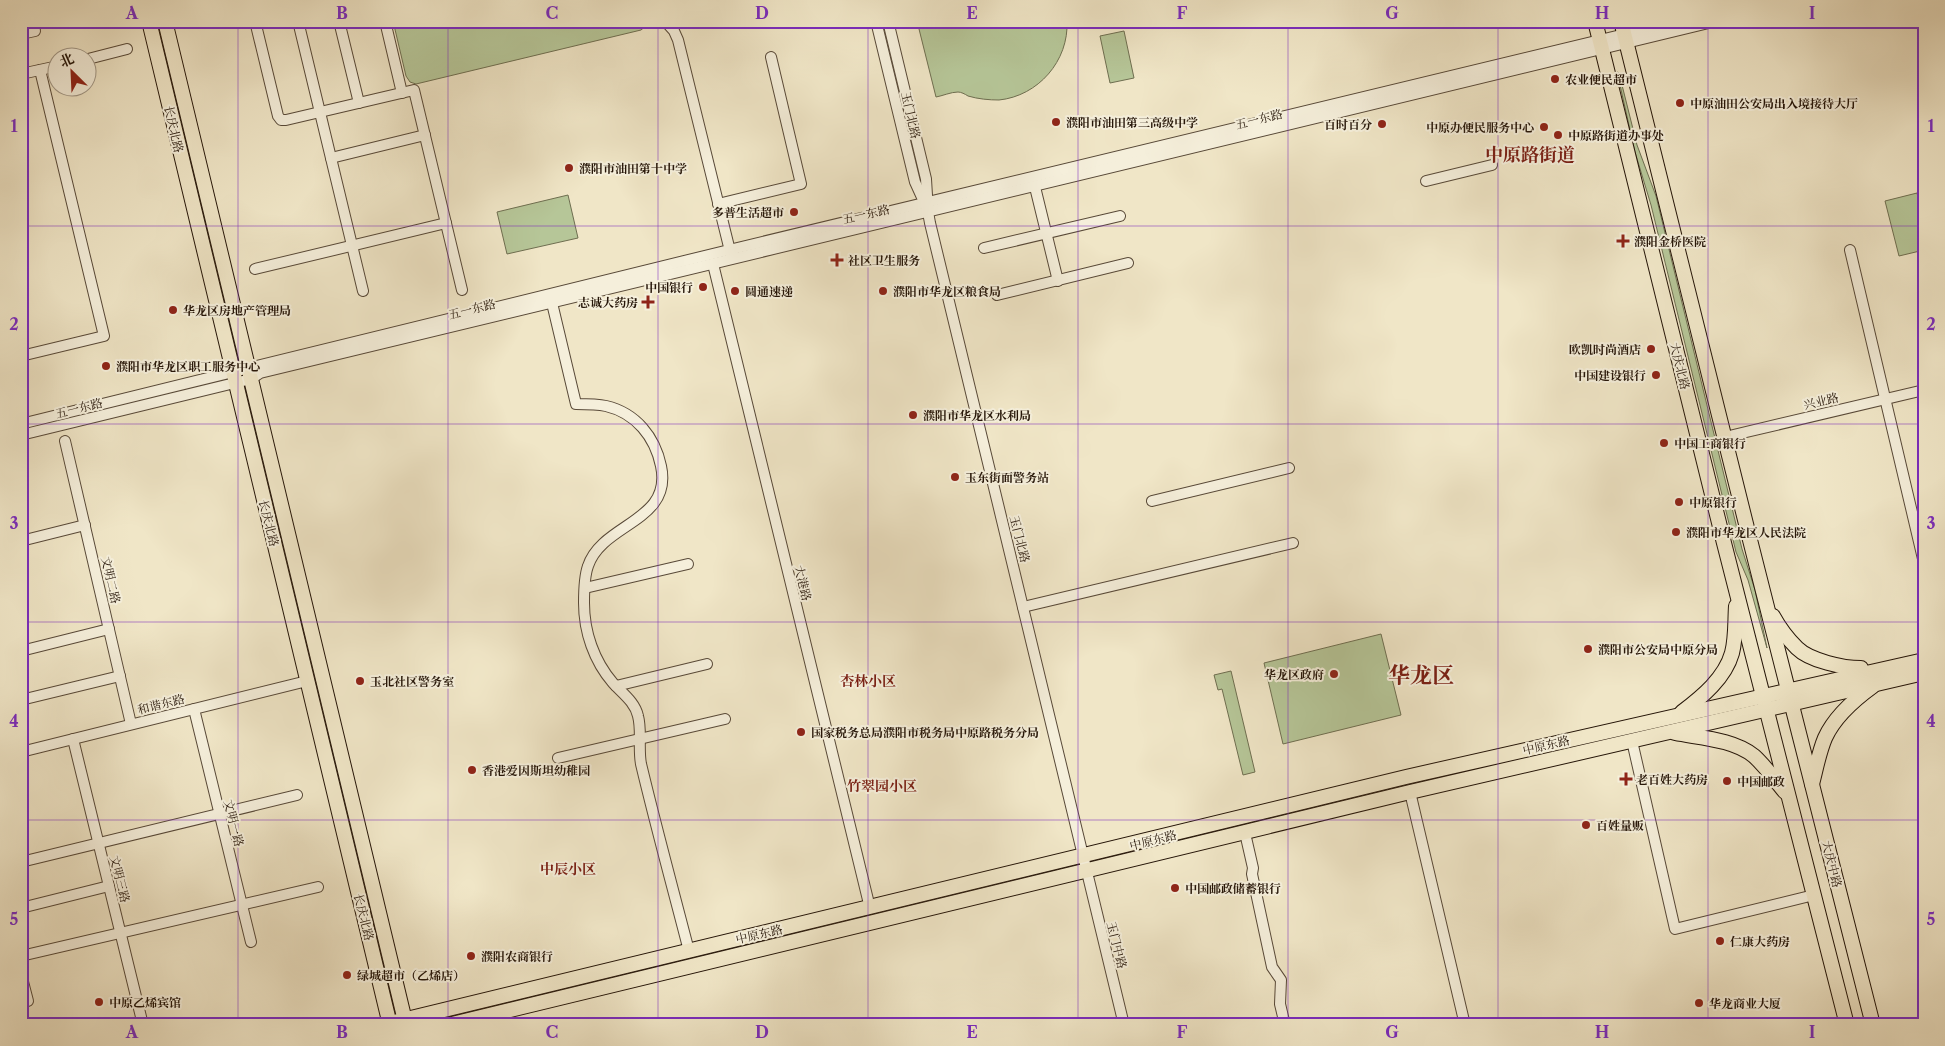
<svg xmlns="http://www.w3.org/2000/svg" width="1945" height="1046" font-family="'Libre Caslon Text','Noto Serif SC',serif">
	<rect width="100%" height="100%" fill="#f0e6c7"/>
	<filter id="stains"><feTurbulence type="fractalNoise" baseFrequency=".004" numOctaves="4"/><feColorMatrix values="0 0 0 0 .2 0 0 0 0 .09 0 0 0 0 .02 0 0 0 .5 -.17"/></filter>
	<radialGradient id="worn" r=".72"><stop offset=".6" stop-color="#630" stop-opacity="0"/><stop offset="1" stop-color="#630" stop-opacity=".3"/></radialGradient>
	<g fill="#b6c698" stroke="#6e6e50">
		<path d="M393 21H648L647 25 641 30 416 84 410 82 406 76Z"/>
		<path d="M917 21H1067C1069 61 1038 96 999 100 989 100 978 99 968 96 965 94 961 92 958 92 951 92 942 96 936 97Z"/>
		<path d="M1124 31 1134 78 1110 83 1100 36Z"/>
		<path d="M1617 72 1619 73 1637 145 1656 196 1742 549 1755 590 1767 648 1748 580 1736 552 1651 205 1635 152Z"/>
		<path d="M1917 193 1924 222V250L1899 256 1885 201Z"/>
		<path d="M568 195 578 238 507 254 497 212Z"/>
		<path d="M1381 634 1401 715 1283 744 1264 663Z"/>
		<path d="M1231 671 1255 772 1243 775 1222 689 1218 690 1214 675Z"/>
	</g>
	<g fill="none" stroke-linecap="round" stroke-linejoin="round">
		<defs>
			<g id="minor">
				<path d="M255 21 278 116 281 120H286L414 90 462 290"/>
				<path d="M298 21 363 291"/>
				<path d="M339 21 359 103"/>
				<path d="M385 21 402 93"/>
				<path d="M665 21 674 31 678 40 731 255"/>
				<path d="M876 21 915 182 925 204"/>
				<path d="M888 21 926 179 928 212 930 223 1124 1025"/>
				<path d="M21 34 35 31 33 21"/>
				<path d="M88 59 127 49"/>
				<path d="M21 74 58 66"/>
				<path d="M331 158 425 135"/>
				<path d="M1426 181 1492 165"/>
				<path d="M1035 187 1058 281"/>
				<path d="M718 204 801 184 771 57"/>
				<path d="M984 248 1120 216"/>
				<path d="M1850 250 1924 563"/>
				<path d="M713 264 870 908"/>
				<path d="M255 269 446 223"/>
				<path d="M997 295 1128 263"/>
				<path d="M552 303 576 404C586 404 597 404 606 406 636 413 655 437 661 466 673 522 602 523 588 566 584 577 584 591 584 603 584 632 594 661 613 683 622 693 635 702 638 716 642 731 638 748 641 764 656 827 673 889 689 951"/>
				<path d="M21 356 104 336 40 70"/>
				<path d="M21 424 729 250 1679 21"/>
				<path d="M21 435 251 379 260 373 1717 21"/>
				<path d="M1725 437 1924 390"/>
				<path d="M65 441 131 724"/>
				<path d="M1152 501 1289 468"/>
				<path d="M21 541 85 525"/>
				<path d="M585 588 688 564"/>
				<path d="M1023 607 1293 543"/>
				<path d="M21 651 109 629"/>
				<path d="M616 686 707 664"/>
				<path d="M21 700 120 676"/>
				<path d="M194 709 251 942"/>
				<path d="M73 739 143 1025"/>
				<path d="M1632 741 1675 929 1814 895"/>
				<path d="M21 752 307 681"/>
				<path d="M558 758 725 719"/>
				<path d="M1410 792 1465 1025"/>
				<path d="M1245 833 1253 868 1252 874 1272 967 1281 980 1280 1004 1285 1025"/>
				<path d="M21 862 297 795"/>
				<path d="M21 908 109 886"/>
				<path d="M21 956 318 887"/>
				<path d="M21 974 28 1001"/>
			</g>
			<g id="major">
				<path d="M149 21 390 1025"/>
				<path d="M165 21 406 1025"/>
				<path d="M1595 21 1724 543 1847 1025"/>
				<path d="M1621 21 1749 536 1873 1025"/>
				<path d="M1773 616C1779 627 1788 639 1797 648 1810 661 1844 668 1861 668"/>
				<path d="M1682 712C1702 697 1725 678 1732 653 1736 638 1735 621 1736 606"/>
				<path d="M1675 733C1700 738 1733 739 1754 756 1766 767 1775 780 1785 792"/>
				<path d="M1812 784C1816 769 1819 752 1825 738 1834 718 1855 699 1873 686"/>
				<path d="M382 1025 1406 777 1924 660"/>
				<path d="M448 1025 1410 792 1924 673"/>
			</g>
		</defs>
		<use href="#minor" stroke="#584938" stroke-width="12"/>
		<use href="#major" stroke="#251508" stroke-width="16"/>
		<use href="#minor" stroke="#f5efdb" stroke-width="10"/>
		<use href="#major" stroke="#f0e6c7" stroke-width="14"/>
	</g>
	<path fill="none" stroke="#7b2cbf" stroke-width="1" stroke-opacity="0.55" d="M238 21V1025M448 21V1025M658 21V1025M868 21V1025M1078 21V1025M1288 21V1025M1498 21V1025M1708 21V1025M21 226H1924M21 424H1924M21 622H1924M21 820H1924"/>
	<g fill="#8f2418" stroke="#f5efdb" stroke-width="2">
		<circle cx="1555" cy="79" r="5"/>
		<circle cx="1680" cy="103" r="5"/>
		<circle cx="1056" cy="122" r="5"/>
		<circle cx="1382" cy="124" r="5"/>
		<circle cx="1544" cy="127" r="5"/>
		<circle cx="1558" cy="135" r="5"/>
		<circle cx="569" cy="168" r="5"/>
		<circle cx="794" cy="212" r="5"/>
		<path d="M1620.5 233.5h5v5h5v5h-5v5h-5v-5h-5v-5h5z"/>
		<path d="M834.5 252.5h5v5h5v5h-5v5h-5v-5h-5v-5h5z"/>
		<circle cx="703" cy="287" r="5"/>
		<circle cx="735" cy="291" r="5"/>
		<circle cx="883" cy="291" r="5"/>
		<path d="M645.5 294.5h5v5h5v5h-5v5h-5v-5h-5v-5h5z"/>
		<circle cx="173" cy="310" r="5"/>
		<circle cx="1651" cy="349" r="5"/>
		<circle cx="106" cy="366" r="5"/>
		<circle cx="1656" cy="375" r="5"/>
		<circle cx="913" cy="415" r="5"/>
		<circle cx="1664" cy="443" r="5"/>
		<circle cx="955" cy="477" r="5"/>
		<circle cx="1679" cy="502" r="5"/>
		<circle cx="1676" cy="532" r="5"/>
		<circle cx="1588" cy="649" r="5"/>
		<circle cx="1334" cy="674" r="5"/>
		<circle cx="360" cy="681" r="5"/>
		<circle cx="801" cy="732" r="5"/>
		<circle cx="472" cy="770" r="5"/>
		<path d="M1623.5 771.5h5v5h5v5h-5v5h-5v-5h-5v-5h5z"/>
		<circle cx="1727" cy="781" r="5"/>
		<circle cx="1586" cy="825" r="5"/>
		<circle cx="1175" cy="888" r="5"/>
		<circle cx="1720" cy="941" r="5"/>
		<circle cx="471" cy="956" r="5"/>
		<circle cx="347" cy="975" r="5"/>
		<circle cx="99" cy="1002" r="5"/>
		<circle cx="1699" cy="1003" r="5"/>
	</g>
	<g text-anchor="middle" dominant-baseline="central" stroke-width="4" stroke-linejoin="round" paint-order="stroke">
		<g font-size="12" font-weight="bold" fill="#251508" stroke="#f5efdb" text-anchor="start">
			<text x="1565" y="79">农业便民超市</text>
			<text x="1690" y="103">中原油田公安局出入境接待大厅</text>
			<text x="1066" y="122">濮阳市油田第三高级中学</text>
			<text x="1372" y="124" text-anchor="end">百时百分</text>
			<text x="1534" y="127" text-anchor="end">中原办便民服务中心</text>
			<text x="1568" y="135">中原路街道办事处</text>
			<text x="579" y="168">濮阳市油田第十中学</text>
			<text x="784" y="212" text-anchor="end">多普生活超市</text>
			<text x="1634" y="241">濮阳金桥医院</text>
			<text x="848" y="260">社区卫生服务</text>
			<text x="693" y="287" text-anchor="end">中国银行</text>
			<text x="745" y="291">圆通速递</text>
			<text x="893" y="291">濮阳市华龙区粮食局</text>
			<text x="638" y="302" text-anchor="end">志诚大药房</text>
			<text x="183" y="310">华龙区房地产管理局</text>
			<text x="1641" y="349" text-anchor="end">欧凯时尚酒店</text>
			<text x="116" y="366">濮阳市华龙区职工服务中心</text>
			<text x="1646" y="375" text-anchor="end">中国建设银行</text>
			<text x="923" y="415">濮阳市华龙区水利局</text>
			<text x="1674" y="443">中国工商银行</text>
			<text x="965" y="477">玉东街面警务站</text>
			<text x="1689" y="502">中原银行</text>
			<text x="1686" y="532">濮阳市华龙区人民法院</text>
			<text x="1598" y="649">濮阳市公安局中原分局</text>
			<text x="1324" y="674" text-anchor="end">华龙区政府</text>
			<text x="370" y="681">玉北社区警务室</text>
			<text x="811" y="732">国家税务总局濮阳市税务局中原路税务分局</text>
			<text x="482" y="770">香港爱因斯坦幼稚园</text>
			<text x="1636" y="779">老百姓大药房</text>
			<text x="1737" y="781">中国邮政</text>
			<text x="1596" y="825">百姓量贩</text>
			<text x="1185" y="888">中国邮政储蓄银行</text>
			<text x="1730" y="941">仁康大药房</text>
			<text x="481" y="956">濮阳农商银行</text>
			<text x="357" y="975">绿城超市（乙烯店）</text>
			<text x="109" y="1002">中原乙烯宾馆</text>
			<text x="1709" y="1003">华龙商业大厦</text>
		</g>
		<g font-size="12" fill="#251508" stroke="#f5efdb">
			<text transform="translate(911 115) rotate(77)">玉门北路</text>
			<text transform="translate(1259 119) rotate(-14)">五一东路</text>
			<text transform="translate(174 129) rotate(77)">长庆北路</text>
			<text transform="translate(866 214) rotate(-13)">五一东路</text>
			<text transform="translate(472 309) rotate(-14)">五一东路</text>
			<text transform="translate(1680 366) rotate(76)">大庆北路</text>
			<text transform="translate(1821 401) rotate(-13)">兴业路</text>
			<text transform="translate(79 408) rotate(-14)">五一东路</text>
			<text transform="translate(269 523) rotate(76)">长庆北路</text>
			<text transform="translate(1020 539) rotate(76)">玉门北路</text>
			<text transform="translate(111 580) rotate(77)">文明二路</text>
			<text transform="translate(803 583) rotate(76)">大港路</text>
			<text transform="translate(161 704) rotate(-14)">和谐东路</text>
			<text transform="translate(1546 745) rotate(-13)">中原东路</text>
			<text transform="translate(234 823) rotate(76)">文明一路</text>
			<text transform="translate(1153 840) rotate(-14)">中原东路</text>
			<text transform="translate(1832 864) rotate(76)">大庆中路</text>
			<text transform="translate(120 879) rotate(76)">文明三路</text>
			<text transform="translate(364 917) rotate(76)">长庆北路</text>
			<text transform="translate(759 934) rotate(-13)">中原东路</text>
			<text transform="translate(1117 945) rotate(76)">玉门中路</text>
		</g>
		<g font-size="14" font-weight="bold" fill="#7a1f14" stroke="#f5efdb">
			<text x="868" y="681">杏林小区</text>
			<text x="882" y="786">竹翠园小区</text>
			<text x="568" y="869">中辰小区</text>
		</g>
		<g font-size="18" font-weight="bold" fill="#7a1f14" stroke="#f5efdb">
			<text x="1530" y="155">中原路街道</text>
		</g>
		<g font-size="22" font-weight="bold" fill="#7a1f14" stroke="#f5efdb">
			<text x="1421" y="675">华龙区</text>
		</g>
	</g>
	<rect width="1945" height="1046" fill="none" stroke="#f0e6c7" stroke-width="55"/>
	<g transform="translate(72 72) rotate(336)"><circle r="24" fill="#f5efdb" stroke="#a29887"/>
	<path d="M0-4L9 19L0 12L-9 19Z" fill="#8f2418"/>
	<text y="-8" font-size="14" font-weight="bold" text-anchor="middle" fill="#251508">北</text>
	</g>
	<rect x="28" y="28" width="1890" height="990" fill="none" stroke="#7b2cbf" stroke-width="2"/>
	<g font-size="16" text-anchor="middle" font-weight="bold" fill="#7b2cbf">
		<text x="132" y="19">A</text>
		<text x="342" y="19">B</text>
		<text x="552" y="19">C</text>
		<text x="762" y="19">D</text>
		<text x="972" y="19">E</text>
		<text x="1182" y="19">F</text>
		<text x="1392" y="19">G</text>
		<text x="1602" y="19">H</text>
		<text x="1812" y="19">I</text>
		<text x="14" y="132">1</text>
		<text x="1931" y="132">1</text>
		<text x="14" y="330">2</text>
		<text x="1931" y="330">2</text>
		<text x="14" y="529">3</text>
		<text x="1931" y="529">3</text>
		<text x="14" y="727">4</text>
		<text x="1931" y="727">4</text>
		<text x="14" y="925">5</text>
		<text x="1931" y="925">5</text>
		<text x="132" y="1038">A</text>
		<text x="342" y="1038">B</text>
		<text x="552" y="1038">C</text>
		<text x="762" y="1038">D</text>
		<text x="972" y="1038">E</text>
		<text x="1182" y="1038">F</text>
		<text x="1392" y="1038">G</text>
		<text x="1602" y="1038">H</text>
		<text x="1812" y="1038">I</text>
	</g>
	<rect width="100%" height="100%" filter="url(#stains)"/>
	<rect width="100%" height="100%" fill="url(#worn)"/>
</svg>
